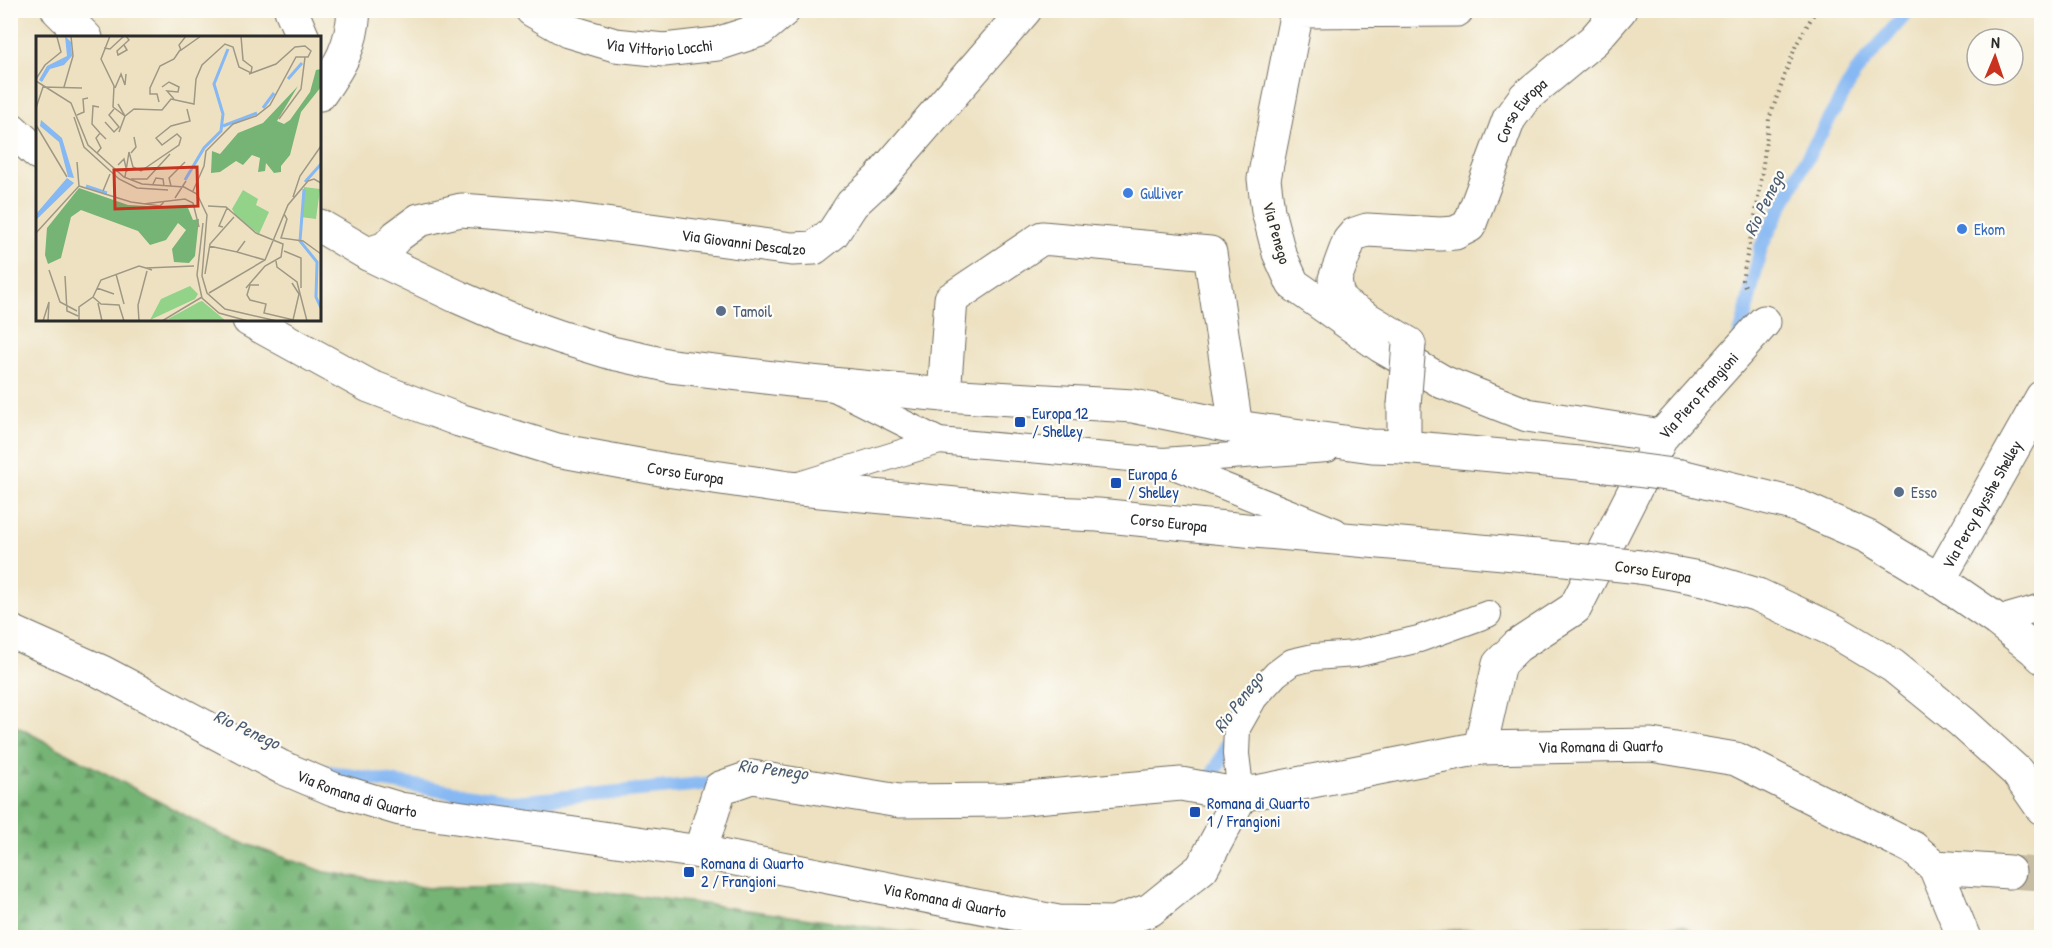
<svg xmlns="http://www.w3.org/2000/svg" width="2052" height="948" font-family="'Patrick Hand',sans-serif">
	<defs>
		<pattern id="forest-firs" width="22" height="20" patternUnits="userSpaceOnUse" patternTransform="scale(1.5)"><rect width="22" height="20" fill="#75b475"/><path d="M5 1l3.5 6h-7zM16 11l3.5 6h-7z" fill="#609360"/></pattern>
	</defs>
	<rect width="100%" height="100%" fill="#fdfcf7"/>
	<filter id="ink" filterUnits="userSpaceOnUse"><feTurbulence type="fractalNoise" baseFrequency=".0167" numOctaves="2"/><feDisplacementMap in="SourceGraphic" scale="12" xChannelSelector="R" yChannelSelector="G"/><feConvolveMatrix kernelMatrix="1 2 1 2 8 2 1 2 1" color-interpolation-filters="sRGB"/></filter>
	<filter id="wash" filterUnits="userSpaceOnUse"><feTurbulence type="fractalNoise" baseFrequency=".008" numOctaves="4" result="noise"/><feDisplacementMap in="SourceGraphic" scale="24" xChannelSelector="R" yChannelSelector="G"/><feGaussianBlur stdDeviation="1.35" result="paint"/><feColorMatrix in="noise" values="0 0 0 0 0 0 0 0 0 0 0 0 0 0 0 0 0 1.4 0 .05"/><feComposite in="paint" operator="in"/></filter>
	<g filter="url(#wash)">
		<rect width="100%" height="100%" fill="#ede1c1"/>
		<g fill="url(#forest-firs)" stroke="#507050" stroke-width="1.5">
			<path d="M10 723 226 837 325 872 429 888 549 885 704 904 938 937H11Z"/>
			<path d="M1681 925 1705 937H1360L1448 930Z"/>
		</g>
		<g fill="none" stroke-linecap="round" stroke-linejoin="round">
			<g stroke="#86b8f3" stroke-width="14">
				<path d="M1740 334 1742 329 1761 247 1803 165 1856 72 1909 10"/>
				<path d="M322 771 515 802 722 782"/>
				<path d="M1201 783 1209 782 1231 739"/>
			</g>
		</g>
	</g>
	<g filter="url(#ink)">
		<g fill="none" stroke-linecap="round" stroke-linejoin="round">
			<path stroke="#c6bda3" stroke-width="33" stroke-dasharray="33 16" stroke-linecap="butt" d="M2009 872 2042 874"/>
			<defs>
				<g id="service">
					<path d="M834 388 939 441 1163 461 1327 449"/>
					<path d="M1169 464 1335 531"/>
					<path d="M796 486 939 441"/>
					<path d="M1997 620 2042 607"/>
					<path d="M1241 795 1236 754 1237 728 1254 698 1276 674 1292 662 1314 657 1355 654 1419 639 1488 614"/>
				</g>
				<g id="pedestrian">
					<path d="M1443 382 1381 346 1293 284 1279 253 1268 211 1264 179 1297 11 1457 10"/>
					<path d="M1935 867 2009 872"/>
				</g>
				<g id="minor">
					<path d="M291 10 303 38"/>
					<path id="s1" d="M532 10 568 31 615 45 664 50 717 44 760 30 784 10"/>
					<path d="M320 94C340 65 352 47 354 10"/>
					<path id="s2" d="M368 254 386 248 397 236 419 220 461 210 553 217 792 249 814 248 833 233 852 204 879 179 1025 10"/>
					<path id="s3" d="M1409 344 1344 305 1337 293 1335 279 1349 241 1355 234 1367 230 1440 234 1455 233 1469 226 1509 119 1525 97 1594 40 1620 10"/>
					<path d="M1443 382 1527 415 1662 436"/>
					<path d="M944 395 951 299 1042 238 1210 253 1236 427"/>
					<path d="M1404 447V405"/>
					<path id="s4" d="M1939 580 2042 397"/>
					<path id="s5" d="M10 631 102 672 281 767 333 789 400 809 700 852 1058 922 1113 923 1150 910 1202 868 1241 795"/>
					<path id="s6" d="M1480 748 1499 664 1517 646 1575 608 1662 436 1764 322"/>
					<path id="s7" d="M700 852 720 788 752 777 899 801 1004 800 1181 784 1241 795 1480 748 1651 745 1736 759 1913 848 1935 867 1964 938"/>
				</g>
				<g id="primary">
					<path d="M58 10 86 38"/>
					<path d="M10 128 38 153"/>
					<path d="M320 226 368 254 458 297 506 318 560 337 612 353 671 366 800 381 944 395 1133 406 1236 427 1372 446 1404 447 1590 464"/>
					<path id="s8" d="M249 320 369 386 459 420 557 450 666 470 789 488 1051 513 1098 515 1255 531 1537 556"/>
					<path d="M1681 476 1793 504 1868 537 1939 580 1997 620 2034 649 2042 657"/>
					<path d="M1640 567 1704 579 1758 595 1833 630 1893 666 1962 722 2017 772 2042 808"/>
				</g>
			</defs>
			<use href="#service" stroke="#6f6b60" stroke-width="28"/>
			<use href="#pedestrian" stroke="#6f6b60" stroke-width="35"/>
			<use href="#minor" stroke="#6f6b60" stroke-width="35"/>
			<use href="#primary" stroke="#6f6b60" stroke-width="35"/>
			<path stroke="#6f6b60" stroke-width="4" stroke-dasharray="1.5 4.5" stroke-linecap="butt" d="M1745 286 1742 280 1758 201 1769 119 1796 45 1816 10"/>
			<use href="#service" stroke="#fff" stroke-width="26"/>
			<use href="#pedestrian" stroke="#fff" stroke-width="33"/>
			<use href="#minor" stroke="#fff" stroke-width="33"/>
			<use href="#primary" stroke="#fff" stroke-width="33"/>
			<defs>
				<path id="minor-bridge" d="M1404 405 1409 344"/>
				<g id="primary-bridge">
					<path d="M1590 464 1681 476"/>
					<path d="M1537 556 1640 567"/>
				</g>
			</defs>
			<use href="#minor-bridge" stroke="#6f6b60" stroke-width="35" stroke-linecap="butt"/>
			<use href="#primary-bridge" stroke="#6f6b60" stroke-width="35" stroke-linecap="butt"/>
			<use href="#minor-bridge" stroke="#fff" stroke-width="33"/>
			<use href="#primary-bridge" stroke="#fff" stroke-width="33"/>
		</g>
	</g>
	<g fill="#3f7fe0" stroke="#fdfcf7" stroke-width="2">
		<circle cx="1128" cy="193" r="6"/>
		<circle cx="1962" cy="229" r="6"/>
	</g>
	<g fill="#5c6f8a" stroke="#fdfcf7" stroke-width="2">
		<circle cx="721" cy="311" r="6"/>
		<circle cx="1899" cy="492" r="6"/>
	</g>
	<g fill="#1a4fb4" stroke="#fdfcf7" stroke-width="2">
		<rect x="1014" y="416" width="12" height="12" rx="3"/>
		<rect x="1110" y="477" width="12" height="12" rx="3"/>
		<rect x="1189" y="806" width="12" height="12" rx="3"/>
		<rect x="683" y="866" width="12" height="12" rx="3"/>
	</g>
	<g text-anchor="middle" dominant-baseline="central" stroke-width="4.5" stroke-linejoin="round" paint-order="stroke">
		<g font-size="16" fill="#2b2b2b" stroke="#fdfcf7">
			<text stroke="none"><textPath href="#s1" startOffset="135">Via Vittorio Locchi</textPath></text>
			<text stroke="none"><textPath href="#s3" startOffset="398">Corso Europa</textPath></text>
			<text transform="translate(1277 233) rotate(74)">Via Penego</text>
			<text stroke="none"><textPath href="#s2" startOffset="390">Via Giovanni Descalzo</textPath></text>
			<text stroke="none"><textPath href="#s6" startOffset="428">Via Piero Frangioni</textPath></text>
			<text stroke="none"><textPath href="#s8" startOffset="466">Corso Europa</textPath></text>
			<text stroke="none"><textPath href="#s4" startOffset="87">Via Percy Bysshe Shelley</textPath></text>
			<text stroke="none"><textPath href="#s8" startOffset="952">Corso Europa</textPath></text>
			<text transform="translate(1653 571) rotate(9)">Corso Europa</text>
			<text stroke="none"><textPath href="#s7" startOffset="958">Via Romana di Quarto</textPath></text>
			<text stroke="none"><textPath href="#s5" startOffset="384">Via Romana di Quarto</textPath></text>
			<text stroke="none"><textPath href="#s5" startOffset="982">Via Romana di Quarto</textPath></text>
		</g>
		<g font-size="16" fill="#366cbe" stroke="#fdfcf7" text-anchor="start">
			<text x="1140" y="193">Gulliver</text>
			<text x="1974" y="229">Ekom</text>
		</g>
		<g font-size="16" fill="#4e5e75" stroke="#fdfcf7" text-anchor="start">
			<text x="733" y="311">Tamoil</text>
			<text x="1911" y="492">Esso</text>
		</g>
		<g font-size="16" fill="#164399" stroke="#fdfcf7" text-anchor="start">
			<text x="1032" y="413">Europa 12<tspan x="1032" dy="18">/ Shelley</tspan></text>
			<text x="1128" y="474">Europa 6<tspan x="1128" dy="18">/ Shelley</tspan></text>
			<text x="1207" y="803">Romana di Quarto<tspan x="1207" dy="18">1 / Frangioni</tspan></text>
			<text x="701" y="863">Romana di Quarto<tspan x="701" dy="18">2 / Frangioni</tspan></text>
		</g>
		<g font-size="18" font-style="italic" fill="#4b5c71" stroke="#fdfcf7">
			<text transform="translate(1764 203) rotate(-64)">Rio Penego</text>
			<text transform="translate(1238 702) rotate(-53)">Rio Penego</text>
			<text transform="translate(247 729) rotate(25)">Rio Penego</text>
			<text transform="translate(773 769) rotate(7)">Rio Penego</text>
		</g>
	</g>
	<g transform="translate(36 36)">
		<rect width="285" height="285" fill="#ede1c1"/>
		<path d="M285 33V51L265 76 254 119 245 130V136L238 137 230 127 229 135 222 136 224 122 216 119 207 129 200 125 184 136 175 137 176 115 184 118 202 97 227 87 262 50 241 85 248 88 254 84 274 56 280 34ZM43 152 92 169 152 172 157 184 163 183 159 220 153 227 138 226 136 213 150 194 142 187 130 204 114 209 102 195 45 174 35 181 25 222 12 228 9 219 11 192Z" fill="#75b475"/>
		<path d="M154 250 162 258 159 263 114 284 125 263ZM166 265 190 285 132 283 163 266Z" fill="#92d289"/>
		<path d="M207 154 222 163 220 169 233 176 223 198 200 180 196 173Z" fill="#92d289"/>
		<path d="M268 151 284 153 280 183 265 181Z" fill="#92d289"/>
		<path d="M29 0 35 6 36 20 28 29 14 33 6 46 3 44 11 30 31 20ZM5 84 26 102 38 142 32 141 23 106 4 90ZM31 142 38 147 0 184V178Z" fill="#86b8f3"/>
		<path fill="none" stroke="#86b8f3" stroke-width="3" d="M252 43 266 27M227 72 238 57M187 90 221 77M149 144 168 112 185 95 187 78 178 48 192 13M269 146 285 128M50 150 71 157M268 153 264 205 281 226 280 261 285 272"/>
		<path fill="none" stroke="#9f9885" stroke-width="1.5" d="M74 0 65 23 78 50 77 71 89 80 98 73 126 74 135 63 158 68 160 43 166 29 189 8 197 11 203 31 215 37 216 31 207 24 205 0M150 0 143 9 145 14 165 0M88 9 91 14 82 19 81 15 93 4 90 0M68 12 74 13 88 0M0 43 9 29 25 16 21 1M0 45 35 67 52 109 88 141 106 148 148 151 161 158 171 179 166 240 171 257 189 273 241 285M28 51 37 20 35 0M126 51 133 46 143 51 142 56 131 55 138 63M79 52 85 38 89 49 90 38M123 66 121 58H114V52L124 30 138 23 144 14M82 68 89 80 83 96M63 71 57 70 56 88 64 97M0 72 7 51 46 52M41 79 48 76 47 63 52 62M38 81 48 111 83 143 101 152 132 154M243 83 265 53 269 21M69 86 78 96 83 91 73 79 78 73M0 89 31 141M61 117 65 112 60 102 64 97 70 103M95 117 100 111 98 101M41 126 43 150M82 129 88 123 91 136M89 141 93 116 97 131 105 135 143 109 145 102 141 98 126 109 120 102 135 90 154 85 151 73M95 143H111L134 118M117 148 120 142 127 143 128 150M43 150 95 166 124 170 129 165M135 150 133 142 149 126M67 155 74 138M157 155 168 130 170 115 197 88 220 80 234 69 260 21H272L275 15 269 10 259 11 240 28 213 38M257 161 264 140 285 110M139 162 150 145M107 168 149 163 157 167 163 191M172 170 190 171 220 197 247 208 245 221 229 230 210 252M248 178 251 183 245 202 267 205 285 218M167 187 161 239 166 262 183 277 212 285M187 191 183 190 191 172M0 197 43 150M173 210 201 216 209 205M248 215 265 222V252M201 216 229 224M240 225 241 231 261 246 271 285M13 234 24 266 41 275M116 234 110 232 158 230M80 238 88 268M169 238 174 208 198 181M29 240 31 275 42 280M256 247 263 258 257 284M223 249H214L211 259 214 264 230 268 228 277 262 285M61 252 78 258M173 257 229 224 252 169 272 145 278 143 285 147M57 261 65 268 83 269 88 285M62 267 66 285M7 285 13 266 12 285M43 285V271L57 261 65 244 103 230 110 232M103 285 102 269 111 235M126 285 166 261"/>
		<path fill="#c8321e" fill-opacity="0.15" stroke="#c8321e" stroke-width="3" d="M161 131 162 170 79 173 78 134Z"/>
		<rect width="285" height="285" fill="none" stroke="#2b2b2b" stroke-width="3"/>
	</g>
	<rect width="2052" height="948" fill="none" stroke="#fdfcf7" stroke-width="36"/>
	<g transform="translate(1995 57) rotate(2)"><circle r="28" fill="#fdfcf7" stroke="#a9a8a5" stroke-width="1.5"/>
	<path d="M0-4.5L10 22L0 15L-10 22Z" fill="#c8321e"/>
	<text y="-9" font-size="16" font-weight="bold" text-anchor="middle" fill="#2b2b2b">N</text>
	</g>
</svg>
